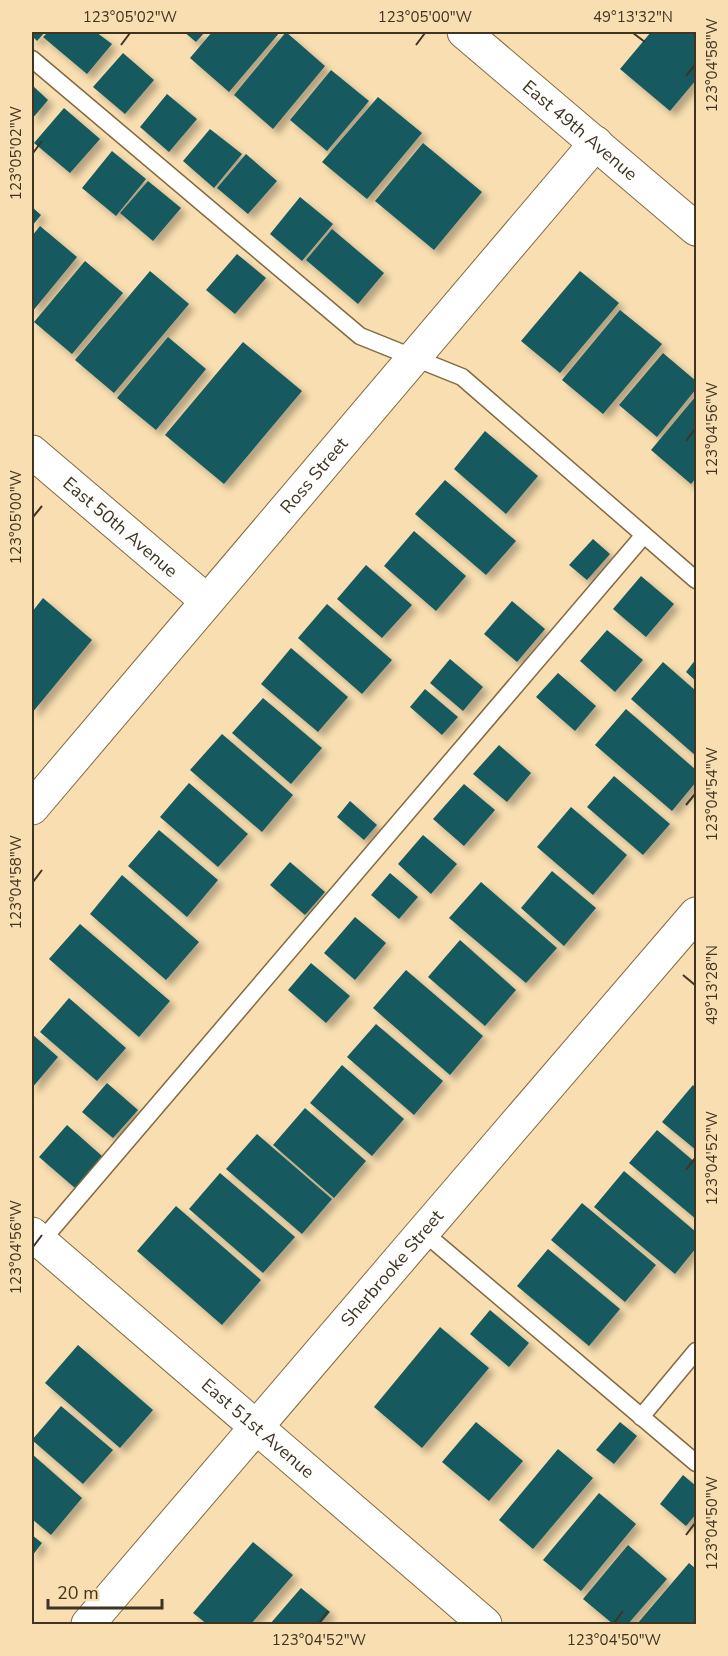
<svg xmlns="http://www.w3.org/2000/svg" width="728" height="1656" font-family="'Nunito Sans',sans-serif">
	<defs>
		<filter id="shadow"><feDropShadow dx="5.5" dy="5.5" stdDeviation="3" flood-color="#0004"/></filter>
	</defs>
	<rect width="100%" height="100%" fill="#f8deb0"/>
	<g fill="#135a5e" filter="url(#shadow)">
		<path d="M32 32H45L37 41 32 36Z"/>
		<path d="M48 32H96L112 44 87 74 43 37Z"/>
		<path d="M184 32H205L196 42Z"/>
		<path d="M212 32H280L229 92 190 58Z"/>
		<path d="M286 32 325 66 273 129 234 95Z"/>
		<path d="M651 32H696V80L670 111 620 69Z"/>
		<path d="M123 53 154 80 125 114 93 87Z"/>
		<path d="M331 70 369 101 327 151 290 120Z"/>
		<path d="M32 85 48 100 32 119Z"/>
		<path d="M167 94 197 119 169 152 140 127Z"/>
		<path d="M378 97 422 133 367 199 322 162Z"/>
		<path d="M64 108 100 139 70 173 34 143Z"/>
		<path d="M210 129 242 154 214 188 183 161Z"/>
		<path d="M423 143 482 192 434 250 375 201Z"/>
		<path d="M112 151 146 179 116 216 82 188Z"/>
		<path d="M246 154 277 181 248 214 217 188Z"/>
		<path d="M148 181 181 208 153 241 120 213Z"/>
		<path d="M300 197 333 224 302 261 270 234Z"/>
		<path d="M32 207 41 215 32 226Z"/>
		<path d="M40 226 77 257 32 312V236Z"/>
		<path d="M332 229 384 273 358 304 306 260Z"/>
		<path d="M237 254 266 278 235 314 206 290Z"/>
		<path d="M85 261 123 293 72 354 34 322Z"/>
		<path d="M150 271 189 304 114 393 75 360Z"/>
		<path d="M580 271 619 303 560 373 521 341Z"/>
		<path d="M620 310 662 344 603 414 562 380Z"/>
		<path d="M168 337 206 369 156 430 117 398Z"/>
		<path d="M243 342 302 391 224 484 165 435Z"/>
		<path d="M663 353 696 381V389L657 437 619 405Z"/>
		<path d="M696 396V478L691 484 651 450Z"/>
		<path d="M485 431 538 476 506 514 454 469Z"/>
		<path d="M445 480 516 541 486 575 415 514Z"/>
		<path d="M414 531 466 576 436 611 384 566Z"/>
		<path d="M593 539 610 554 587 580 569 565Z"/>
		<path d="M366 565 412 605 382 638 337 599Z"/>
		<path d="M641 576 674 604 646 637 613 609Z"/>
		<path d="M43 598 92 640 32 713V612Z"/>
		<path d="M512 601 545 629 517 662 484 634Z"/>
		<path d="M327 604 392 660 362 694 298 638Z"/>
		<path d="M607 630 643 660 615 692 580 661Z"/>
		<path d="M291 648 348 697 318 732 261 684Z"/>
		<path d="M450 659 483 687 463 711 430 683Z"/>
		<path d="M696 659V681L686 672Z"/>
		<path d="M663 662 696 691V756L631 699Z"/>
		<path d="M558 673 596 706 575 731 536 697Z"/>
		<path d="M425 689 458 717 442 735 410 707Z"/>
		<path d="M263 698 322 748 291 784 232 733Z"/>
		<path d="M626 709 696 770V782L672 811 595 745Z"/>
		<path d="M222 734 293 795 262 832 190 770Z"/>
		<path d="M499 745 531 773 507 802 473 774Z"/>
		<path d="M614 776 670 824 643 855 587 807Z"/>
		<path d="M189 783 248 834 218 867 160 817Z"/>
		<path d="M464 784 495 810 464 846 433 819Z"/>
		<path d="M350 801 377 825 364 840 337 817Z"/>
		<path d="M571 807 627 855 593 895 537 847Z"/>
		<path d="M159 830 218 880 187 917 128 866Z"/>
		<path d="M423 835 457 864 431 894 398 864Z"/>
		<path d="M290 862 325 892 305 915 270 885Z"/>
		<path d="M552 871 596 908 564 946 521 908Z"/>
		<path d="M390 873 418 897 399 919 371 895Z"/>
		<path d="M122 875 199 942 166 980 90 914Z"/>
		<path d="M481 882 557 948 526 983 449 918Z"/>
		<path d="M355 917 386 943 355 980 324 953Z"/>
		<path d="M80 924 170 1001 139 1037 49 959Z"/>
		<path d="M460 940 516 990 485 1026 428 977Z"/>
		<path d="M311 963 350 996 326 1023 288 990Z"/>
		<path d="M406 970 483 1036 450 1075 373 1008Z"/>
		<path d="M69 998 126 1048 97 1081 40 1032Z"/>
		<path d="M376 1024 443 1081 414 1115 347 1057Z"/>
		<path d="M32 1034 58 1057 32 1088Z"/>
		<path d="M342 1065 404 1119 372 1156 310 1103Z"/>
		<path d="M107 1083 138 1110 113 1138 82 1112Z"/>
		<path d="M693 1085 696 1088V1150L662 1122Z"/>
		<path d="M305 1108 366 1161 334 1198 273 1145Z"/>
		<path d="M67 1125 102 1156 75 1188 39 1157Z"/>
		<path d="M657 1130 696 1163V1219L629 1163Z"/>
		<path d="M257 1134 332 1199 302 1234 226 1169Z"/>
		<path d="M624 1171 696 1232V1248L675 1274 594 1207Z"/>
		<path d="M220 1173 295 1237 263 1273 189 1209Z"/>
		<path d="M582 1203 656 1265 625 1302 551 1240Z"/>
		<path d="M176 1206 261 1280 222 1325 137 1251Z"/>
		<path d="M548 1249 620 1309 589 1346 517 1286Z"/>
		<path d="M490 1310 529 1343 509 1367 470 1334Z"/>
		<path d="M440 1327 489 1368 422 1448 374 1407Z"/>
		<path d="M78 1345 153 1410 120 1448 45 1383Z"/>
		<path d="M61 1406 113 1450 83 1484 32 1440Z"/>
		<path d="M476 1422 523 1461 489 1501 442 1462Z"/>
		<path d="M620 1422 637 1436 614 1464 596 1450Z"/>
		<path d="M558 1449 593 1478 533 1549 499 1520Z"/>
		<path d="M32 1454 82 1498 51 1535 32 1519Z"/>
		<path d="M683 1475 696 1486V1514L686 1526 660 1504Z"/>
		<path d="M599 1493 636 1524 581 1591 543 1560Z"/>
		<path d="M32 1535 42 1543 32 1556Z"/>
		<path d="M253 1542 293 1575 251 1624H207L193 1613Z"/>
		<path d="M628 1545 667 1579 628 1624H613L583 1599Z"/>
		<path d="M689 1563 696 1569V1624H637Z"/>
		<path d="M301 1588 330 1612 320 1624H270Z"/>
	</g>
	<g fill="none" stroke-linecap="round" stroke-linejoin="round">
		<defs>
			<g id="service">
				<path d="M32 59 360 336 462 377 696 580"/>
				<path d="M422 1231 696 1463"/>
				<path d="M38 1245 644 535"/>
				<path d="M641 1417 696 1351"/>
			</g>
			<g id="minor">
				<path id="s1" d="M32 452 207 601"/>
				<path id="s2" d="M32 808 596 143"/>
				<path id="s3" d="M32 1234 485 1624"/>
				<path id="s4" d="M88 1624C291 1387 492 1150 696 914"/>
			</g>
			<g id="tertiary">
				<path id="s5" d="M464 32 696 229"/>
			</g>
		</defs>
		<use href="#service" stroke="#826a40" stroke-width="19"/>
		<use href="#minor" stroke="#826a40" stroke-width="35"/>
		<use href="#tertiary" stroke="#826a40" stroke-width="35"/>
		<use href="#service" stroke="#fff" stroke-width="16"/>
		<use href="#minor" stroke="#fff" stroke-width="33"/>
		<use href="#tertiary" stroke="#fff" stroke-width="33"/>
	</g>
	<path fill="none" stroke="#3f3422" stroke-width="2" d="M633 33 645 42M121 45 130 33M416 45 425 33M686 76 695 65M33 153 42 141M686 441 695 429M33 517 42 506M686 805 695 794M33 882 42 870M683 975 695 985M686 1170 695 1158M33 1247 42 1235M686 1535 695 1523M319 1623 328 1611M614 1623 623 1611"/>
	<g text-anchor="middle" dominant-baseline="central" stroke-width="6" stroke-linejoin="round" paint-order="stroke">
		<g font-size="18" fill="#3f3422" stroke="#f8deb0">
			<text stroke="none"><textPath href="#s5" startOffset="152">East 49th Avenue</textPath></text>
			<text stroke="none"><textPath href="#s2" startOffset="436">Ross Street</textPath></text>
			<text stroke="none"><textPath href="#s1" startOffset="116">East 50th Avenue</textPath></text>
			<text stroke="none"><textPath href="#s4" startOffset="468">Sherbrooke Street</textPath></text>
			<text stroke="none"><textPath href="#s3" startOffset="298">East 51st Avenue</textPath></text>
		</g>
	</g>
	<rect width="728" height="1656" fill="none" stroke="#f8deb0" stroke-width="66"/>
	<path d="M48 1599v9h114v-9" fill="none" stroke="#3f3422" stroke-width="3"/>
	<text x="57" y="1599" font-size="18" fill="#3f3422" stroke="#f8deb0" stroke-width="4.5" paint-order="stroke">20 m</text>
	<rect x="33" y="33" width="662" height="1590" fill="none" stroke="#3f3422" stroke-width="2"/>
	<g font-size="15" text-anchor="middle" fill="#3f3422">
		<text x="130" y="22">123°05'02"W</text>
		<text x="425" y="22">123°05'00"W</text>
		<text x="633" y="22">49°13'32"N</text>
		<text transform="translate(712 65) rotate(-90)" y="5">123°04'58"W</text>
		<text transform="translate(16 153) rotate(-90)" y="5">123°05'02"W</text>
		<text transform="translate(712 429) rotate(-90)" y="5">123°04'56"W</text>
		<text transform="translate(16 517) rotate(-90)" y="5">123°05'00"W</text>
		<text transform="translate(712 794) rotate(-90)" y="5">123°04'54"W</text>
		<text transform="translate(16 882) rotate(-90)" y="5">123°04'58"W</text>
		<text transform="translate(712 985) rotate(-90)" y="5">49°13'28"N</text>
		<text transform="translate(712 1158) rotate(-90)" y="5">123°04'52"W</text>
		<text transform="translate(16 1247) rotate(-90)" y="5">123°04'56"W</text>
		<text transform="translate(712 1523) rotate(-90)" y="5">123°04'50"W</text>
		<text x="319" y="1645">123°04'52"W</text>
		<text x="614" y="1645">123°04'50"W</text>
	</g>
</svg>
